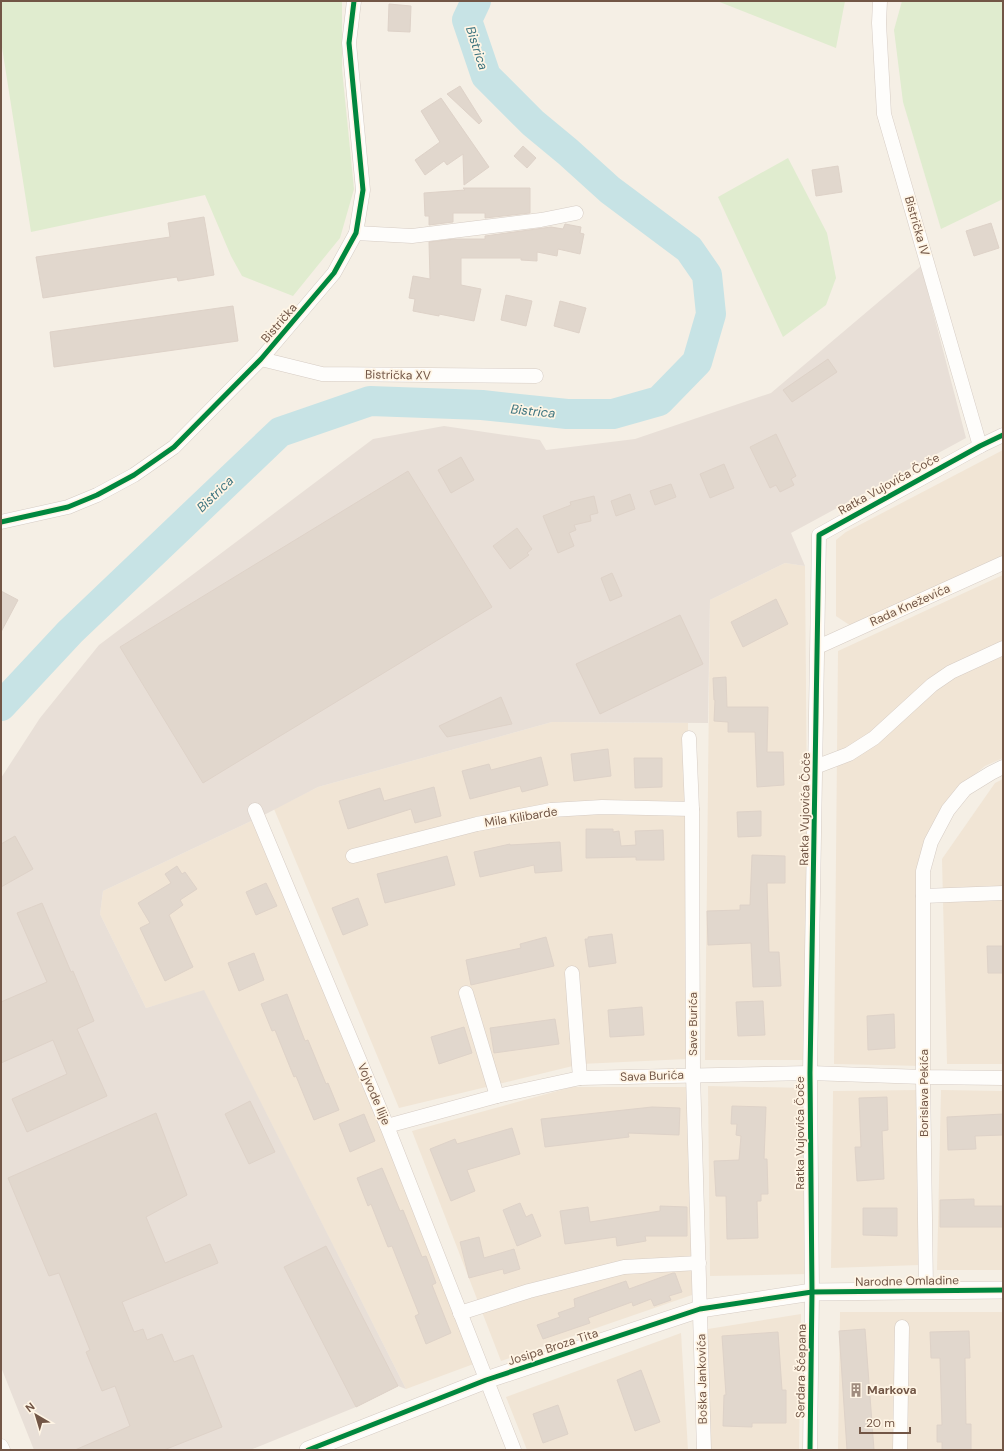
<svg xmlns="http://www.w3.org/2000/svg" width="1004" height="1451" font-family="'DM Sans',sans-serif">
	<rect width="100%" height="100%" fill="#f5efe5"/>
	<g fill="#f1e5d5">
		<path d="M1003 450V559L851 626 836 616V540L846 532Z"/>
		<path d="M785 563 805 566 809 1060H705L710 600Z"/>
		<path d="M1003 575V758L985 766 958 788 924 851 923 1066 834 1064 838 651Z"/>
		<path d="M552 722 688 723 687 1059 581 1064 399 1108 274 809 318 787Z"/>
		<path d="M1003 779V1064H947L942 859 995 783Z"/>
		<path d="M262 816 479 1362 406 1389 204 991 146 1008 100 914 103 891Z"/>
		<path d="M708 1086 807 1088V1274L710 1276Z"/>
		<path d="M572 1087H690L692 1295 501 1361 412 1131Z"/>
		<path d="M921 1090 920 1265 831 1268 833 1091Z"/>
		<path d="M941 1090 1003 1091V1270H937Z"/>
		<path d="M840 1312H1003V1450H838Z"/>
		<path d="M801 1314 799 1450H710L708 1329Z"/>
		<path d="M681 1333 688 1450H527L506 1397Z"/>
	</g>
	<path fill="#e8dfd7" d="M921 266 966 438 791 533 805 566 785 563 710 600 708 723 552 722 318 787 262 816 103 891 100 914 146 1008 204 990 406 1389 398 1386 356 1407 250 1450H34L1 1367V778L40 718 99 645 373 439 444 426 540 440 546 450 635 439 771 393Z"/>
	<g fill="#e0eccf">
		<path d="M1 1H342V69L354 189 340 238 293 296 242 276 231 256 205 195 31 232 1 41Z"/>
		<path d="M717 1H845L836 48Z"/>
		<path d="M902 1H1003V199L941 229 903 102 894 30Z"/>
		<path d="M788 158 827 233 836 278 826 305 783 337 718 197Z"/>
	</g>
	<g fill="none" stroke-linecap="round" stroke-linejoin="round">
		<path stroke="#c7e3e5" stroke-width="30" d="M1 706 70 632 280 432 370 401 482 405 567 414H613L659 401 697 362 711 314 707 275 689 249 610 190 568 152 533 123 486 76 467 20 476 1"/>
	</g>
	<g fill="#e1d7cd" stroke="#ded2c8">
		<path d="M389 4 411 6 410 32 388 31Z"/>
		<path d="M460 86 482 121 479 124 447 94Z"/>
		<path d="M441 98 489 167 464 185 463 154 447 165 444 161 425 175 415 160 440 142 421 111Z"/>
		<path d="M523 146 536 158 527 168 514 156Z"/>
		<path d="M838 166 842 192 816 196 812 170Z"/>
		<path d="M463 188H530V213L485 218V213H453V222L429 225V216H425L424 193 465 190Z"/>
		<path d="M204 217 214 275 178 281 177 277 43 298 36 257 170 237 168 223Z"/>
		<path d="M991 223 999 248 974 256 966 231Z"/>
		<path d="M565 224 581 227 580 233 584 234 580 254 558 249 557 256 537 252V261L521 260V258H461V285L481 289 474 321 439 314V316L413 311 415 299 409 298 413 276 430 279 429 242 455 239H485V236L551 227 563 229Z"/>
		<path d="M506 295 532 301 526 326 501 320Z"/>
		<path d="M560 301 586 308 579 333 554 326Z"/>
		<path d="M233 306 238 341 54 367 50 332Z"/>
		<path d="M828 359 837 372 792 402 783 390Z"/>
		<path d="M776 434 796 476 791 479 794 485 780 492 776 485 770 488 750 447Z"/>
		<path d="M461 457 474 480 451 493 438 470Z"/>
		<path d="M724 464 734 488 710 498 700 474Z"/>
		<path d="M408 471 492 607 203 783 120 647Z"/>
		<path d="M671 484 676 497 655 505 650 491Z"/>
		<path d="M630 494 635 509 616 516 611 501Z"/>
		<path d="M594 496 598 513 590 515 591 521 574 525 576 530 569 533 574 546 558 553 543 516 571 505 570 502Z"/>
		<path d="M517 528 532 549 527 553 529 555 510 569 493 546Z"/>
		<path d="M612 573 622 596 610 601 601 578Z"/>
		<path d="M1 591 18 600 1 632Z"/>
		<path d="M776 599 788 624 743 647 731 622Z"/>
		<path d="M680 615 703 664 600 714 576 664Z"/>
		<path d="M726 677 727 707H768L767 752H783L784 785 757 787 755 732H728V722L714 721 715 700H714L713 678Z"/>
		<path d="M501 697 512 724 447 737 439 726Z"/>
		<path d="M608 749 611 776 574 781 571 754Z"/>
		<path d="M541 757 548 785 522 792 520 786 470 799 462 771 489 764 491 770Z"/>
		<path d="M634 758H662V787L635 788Z"/>
		<path d="M434 787 441 816 415 823 411 809 348 829 339 801 380 788 384 801Z"/>
		<path d="M761 811V836L738 837 737 812Z"/>
		<path d="M586 829H613V832L619 831 621 846 636 845 635 831 663 830 664 860H636V857L586 858Z"/>
		<path d="M15 836 33 869 1 887V844Z"/>
		<path d="M560 842 562 871 535 873 534 865 480 877 474 852 510 844V845Z"/>
		<path d="M752 855 785 856V883H767L769 952H779L781 986 753 987 751 943 708 945 707 911 740 910V905H750Z"/>
		<path d="M447 856 455 885 385 903 377 874Z"/>
		<path d="M177 866 182 874 185 872 197 889 180 900 183 905 169 915 193 967 165 981 140 928 150 923 138 903 171 883 165 874Z"/>
		<path d="M266 883 277 906 256 915 246 892Z"/>
		<path d="M358 898 368 925 343 935 332 908Z"/>
		<path d="M42 903 71 972 73 971 94 1021 77 1029 107 1096 27 1132 12 1099 67 1074 53 1040 1 1063V1002L47 982 17 913Z"/>
		<path d="M612 934 616 963 589 967 585 939H588V937Z"/>
		<path d="M546 937 554 966 471 985 466 960 521 948 520 944Z"/>
		<path d="M987 946H1003V973H988Z"/>
		<path d="M254 953 264 980 239 991 228 963Z"/>
		<path d="M287 994 305 1041 308 1040 326 1084 328 1083 339 1110 314 1120 296 1076 294 1077 275 1030 272 1031 261 1004Z"/>
		<path d="M763 1001 765 1035 738 1036 736 1002Z"/>
		<path d="M642 1007 644 1035 610 1037 608 1010Z"/>
		<path d="M894 1014 895 1048 868 1050 867 1016Z"/>
		<path d="M555 1019 559 1044 494 1053 490 1028Z"/>
		<path d="M464 1027 472 1053 439 1064 431 1037Z"/>
		<path d="M887 1097 888 1130 882 1131 884 1179 857 1181 855 1147H861L859 1098Z"/>
		<path d="M250 1101 275 1152 249 1164 225 1114Z"/>
		<path d="M732 1106 766 1107 764 1159H767L768 1194H761V1201H757L758 1238 727 1239 726 1196H716L714 1161 739 1160 741 1136 736 1135 737 1124H731Z"/>
		<path d="M652 1107 680 1108 679 1135 628 1133 629 1137 545 1147 541 1119Z"/>
		<path d="M156 1113 187 1195 146 1217 165 1263 210 1244 218 1263 122 1302 134 1332 143 1329 147 1340 162 1334 174 1362 193 1355 222 1427 164 1450H75L130 1426 115 1386 102 1391 86 1352 90 1350 59 1273 49 1276 8 1178Z"/>
		<path d="M364 1114 375 1141 350 1152 339 1124Z"/>
		<path d="M1003 1114V1135L975 1136 976 1149 948 1150 947 1117Z"/>
		<path d="M512 1128 520 1154 467 1170 475 1191 451 1201 430 1149 455 1139 457 1144Z"/>
		<path d="M382 1168 400 1211 403 1210 422 1257 426 1256 436 1283 432 1285 451 1333 426 1344 415 1316 419 1314 392 1246 388 1247 371 1204 368 1206 357 1178Z"/>
		<path d="M974 1199V1206H1003V1227H940V1200Z"/>
		<path d="M520 1203 526 1217 532 1214 541 1236 517 1246 503 1210Z"/>
		<path d="M660 1206 687 1207V1236H645L646 1241 617 1246 616 1237 565 1244 560 1211 588 1207 590 1222 660 1211Z"/>
		<path d="M863 1208H897V1236L863 1235Z"/>
		<path d="M479 1237 484 1258 514 1249 520 1269 504 1274 503 1269 469 1278 460 1242Z"/>
		<path d="M326 1246 398 1386 356 1407 284 1267Z"/>
		<path d="M673 1273H675L682 1292 669 1296 671 1300 654 1306 651 1299 633 1306 632 1302 588 1318 590 1323 543 1339 537 1325 560 1317 558 1313 575 1307 574 1299 626 1281 629 1289Z"/>
		<path d="M865 1329 874 1450H847L839 1331Z"/>
		<path d="M969 1331 970 1358H965L966 1424H971V1450H942V1442H937V1425H942L940 1358H931L930 1332Z"/>
		<path d="M778 1332 782 1390H786V1423H752V1427L723 1426 724 1395H726L722 1336Z"/>
		<path d="M641 1370 660 1422 635 1431 617 1380Z"/>
		<path d="M558 1405 568 1434 543 1443 533 1414Z"/>
	</g>
	<g fill="none" stroke-linecap="round" stroke-linejoin="round">
		<defs>
			<g id="minor">
				<path d="M880 1 879 23 884 114 980 446"/>
				<path d="M356 233 412 236 541 220 576 213"/>
				<path d="M261 359 322 374 536 376"/>
				<path d="M1 522 68 507 97 495 134 475 174 447 261 359 334 273 356 233 363 190 349 43 354 1"/>
				<path d="M818 647 1003 563"/>
				<path d="M689 738 692 809 693 1075 704 1450"/>
				<path d="M815 767 849 754 874 738 932 685 951 672 1003 648"/>
				<path d="M255 810 387 1126 514 1450"/>
				<path d="M353 856 477 824 551 810 602 807 692 809"/>
				<path d="M923 896 1003 893"/>
				<path d="M572 973 580 1078"/>
				<path d="M466 993 497 1096"/>
				<path d="M387 1126 497 1096 580 1078 810 1073 923 1077 1003 1078"/>
				<path d="M926 1290 923 1077V871L931 842 948 810 965 789 991 773 1003 767"/>
				<path d="M460 1313 529 1291 624 1267 699 1263"/>
				<path d="M1 1446 3 1450"/>
				<path d="M810 1450 812 1292 810 1073 819 535 980 446 1003 435"/>
				<path d="M900 1450 902 1327"/>
			</g>
			<path id="tertiary" d="M308 1450 486 1380 700 1309 812 1292 1003 1290"/>
		</defs>
		<use href="#minor" stroke="#d6ccc4" stroke-width="15"/>
		<use href="#tertiary" stroke="#d6ccc4" stroke-width="18"/>
		<use href="#minor" stroke="#fefdfb" stroke-width="14"/>
		<use href="#tertiary" stroke="#fefdfb" stroke-width="17"/>
		<defs>
			<g id="cycleway">
				<path d="M1 522 68 507 97 495 134 475 174 447 261 359 334 273 356 233 363 190 349 43 354 1"/>
				<path d="M308 1450 486 1380 700 1309 812 1292 1003 1290"/>
				<path d="M810 1450 812 1292 810 1073 819 535 980 446 1003 435"/>
			</g>
		</defs>
		<use href="#cycleway" stroke="#fff5e5" stroke-width="8"/>
		<use href="#cycleway" stroke="#00873e" stroke-width="5"/>
	</g>
	<defs>
		<symbol id="building-bare" viewBox="-9 -9 18 18"><path d="M-4-6H4V6H1V3H-1V6H-4ZM-2.5-4.3h1.7v1.8h-1.7ZM.8-4.3h1.7v1.8H.8ZM-2.5-1h1.7V.8h-1.7ZM.8-1h1.7V.8H.8Z" fill="#a08c7e" stroke="#fff5e5" stroke-width="2.5" paint-order="stroke"/></symbol>
	</defs>
	<g fill-rule="evenodd">
		<use href="#building-bare" x="846" y="1380" width="20" height="20"/>
	</g>
	<g text-anchor="middle" dominant-baseline="central" stroke-width="3.5" stroke-linejoin="round" paint-order="stroke">
		<g font-size="12" fill="#725646" stroke="#fff5e5">
			<text transform="translate(917 226) rotate(74)">Bistrička IV</text>
			<text transform="translate(279 323) rotate(-49)">Bistrička</text>
			<text transform="translate(398 375) rotate(1)">Bistrička XV</text>
			<text transform="translate(889 484) rotate(-29)">Ratka Vujovića Čoče</text>
			<text transform="translate(910 605) rotate(-24)">Rada Kneževića</text>
			<text transform="translate(805 809) rotate(-89)">Ratka Vujovića Čoče</text>
			<text transform="translate(521 817) rotate(-9)">Mila Kilibarde</text>
			<text transform="translate(693 1024) rotate(-90)">Save Burića</text>
			<text transform="translate(652 1076) rotate(-2)">Sava Burića</text>
			<text transform="translate(924 1093) rotate(-90)">Borislava Pekića</text>
			<text transform="translate(374 1094) rotate(67)">Vojvode Ilije</text>
			<text transform="translate(800 1133) rotate(-90)">Ratka Vujovića Čoče</text>
			<text transform="translate(907 1281) rotate(-1)">Narodne Omladine</text>
			<text transform="translate(553 1347) rotate(-18)">Josipa Broza Tita</text>
			<text transform="translate(801 1371) rotate(-89)">Serdara Šćepana</text>
			<text transform="translate(702 1379) rotate(-91)">Boška Jankovića</text>
		</g>
		<g font-size="12" font-weight="bold" fill="#725646" stroke="#fff5e5" text-anchor="start">
			<text x="867" y="1390">Markova</text>
		</g>
		<g font-size="13" font-style="italic" fill="#3d747f" stroke="#fff5e5">
			<text transform="translate(477 48) rotate(72)">Bistrica</text>
			<text transform="translate(533 411) rotate(6)">Bistrica</text>
			<text transform="translate(215 494) rotate(-44)">Bistrica</text>
		</g>
	</g>
	<rect width="1004" height="1451" fill="none" stroke="#725646" stroke-width="4"/>
	<g transform="translate(36 1415) rotate(322)" stroke="#fff5e5" stroke-width="3" paint-order="stroke">
	<path d="M0-3L7 15L0 10L-7 15Z" fill="#725646"/>
	<text y="-6" font-size="11" font-weight="bold" text-anchor="middle" fill="#725646">N</text>
	</g>
	<path d="M860 1427v6h50v-6" fill="none" stroke="#725646" stroke-width="2"/>
	<text x="866" y="1427" font-size="12" fill="#725646" stroke="#fff5e5" stroke-width="3" paint-order="stroke">20 m</text>
</svg>
